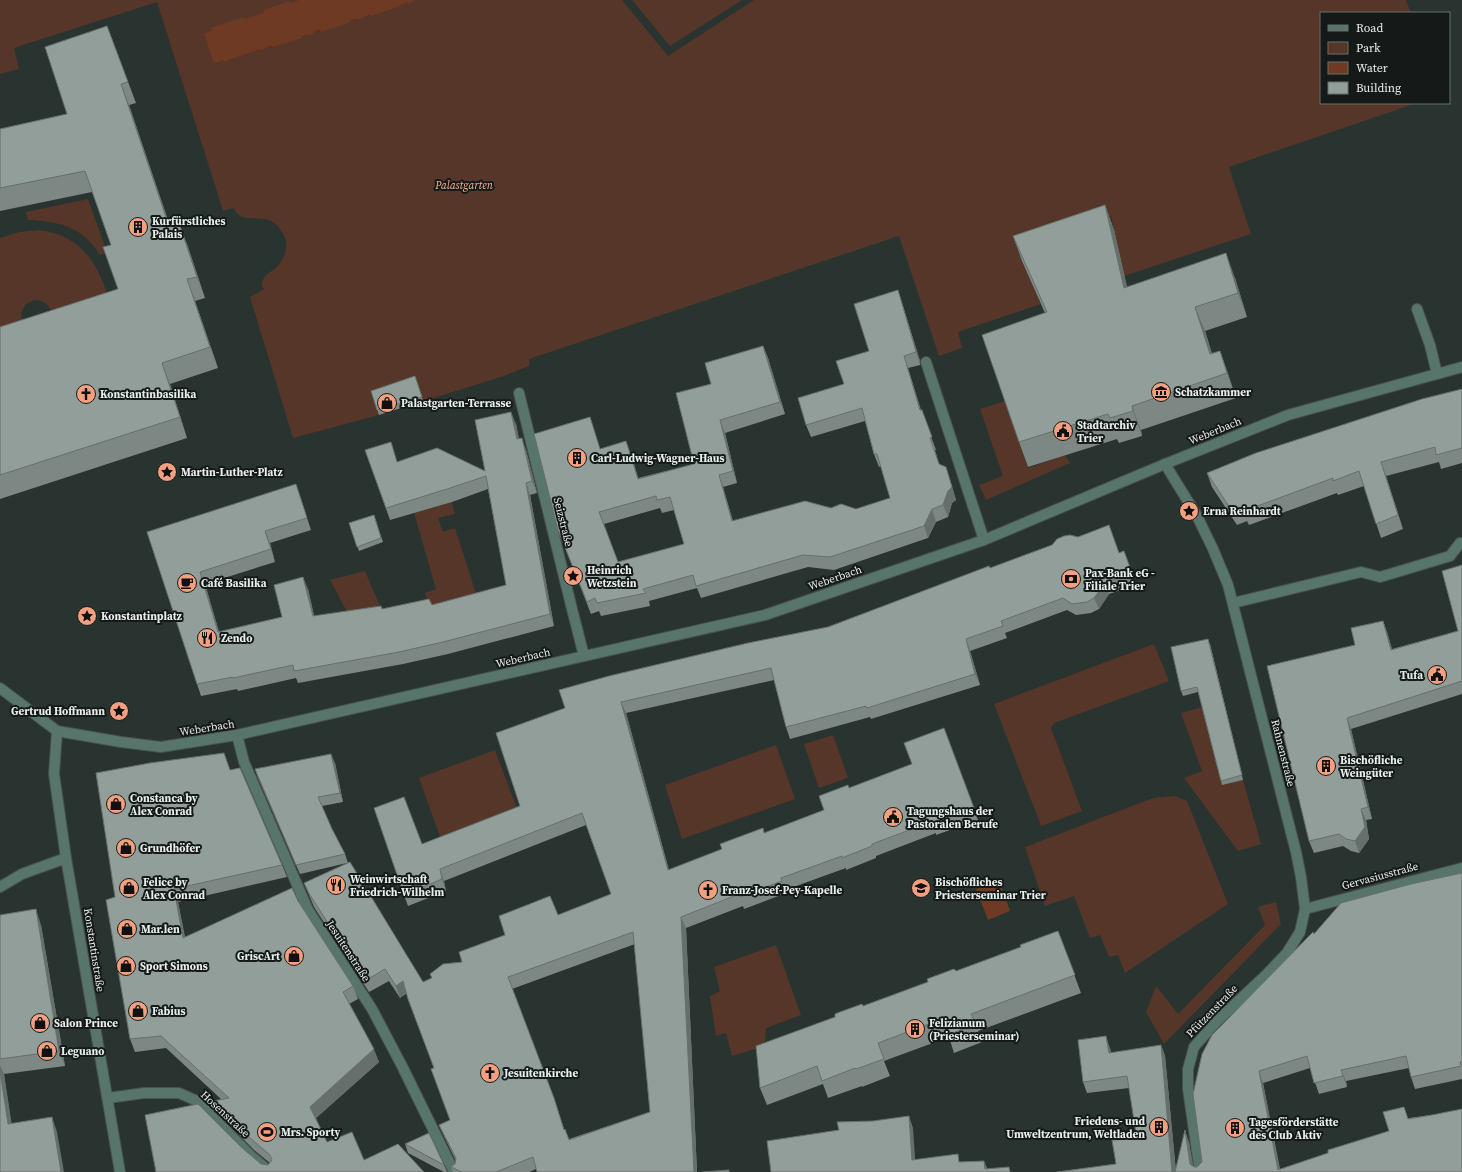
<svg xmlns="http://www.w3.org/2000/svg" width="1462" height="1172" font-family="'Source Serif 4',serif">
	<rect width="100%" height="100%" fill="#293330"/>
	<g fill="#563629">
		<path d="M0 0H622L668 56 754 0H1406L1411 13H1321V103H1417L1229 167 1251 234 1124 276 1111 216 1017 248 1041 304 958 332 962 348 939 356 899 236 529 359V366L507 375 379 415 293 438 250 297 264 289 262 286C262 283 262 280 264 278 267 273 272 271 276 268 286 258 290 244 282 232 279 227 274 222 269 220 257 216 239 223 234 208L223 211 157 2 14 48 19 69 0 74Z"/>
		<path d="M632 0H742L670 46Z"/>
		<path d="M88 199 107 252 100 255C83 227 59 221 28 220L26 212Z"/>
		<path d="M39 230C77 235 95 257 107 293L52 311C50 308 48 305 45 303 33 294 16 308 23 321L0 329V238L19 232Z"/>
		<path d="M1005 401 1028 468 1065 455 1070 463 986 500 979 485 1003 476 980 409Z"/>
		<path d="M452 502 455 514 438 518 443 532 455 528 480 606 431 611 425 593 436 589 414 513Z"/>
		<path d="M365 571 385 618 353 623 330 580Z"/>
		<path d="M1154 644 1169 681 1054 723 1051 728 1082 811 1041 826 994 704Z"/>
		<path d="M1202 707 1243 780 1261 844 1238 851 1184 778 1202 771 1181 713Z"/>
		<path d="M833 735 848 778 819 788 804 744Z"/>
		<path d="M776 745 795 799 682 839 665 785Z"/>
		<path d="M495 750 519 814 442 842 419 778Z"/>
		<path d="M1175 796 1187 801 1228 904 1125 973 1118 955 1109 957 1100 935 1090 938 1074 896 1045 906 1025 847 1153 798Z"/>
		<path d="M1276 902 1281 924 1164 1044 1146 1012 1156 986 1178 1014 1265 925 1258 907Z"/>
		<path d="M776 945 801 1015 766 1028 765 1046 732 1056 726 1033 716 1036 710 996 720 991 714 967Z"/>
	</g>
	<g fill="#6f3a24">
		<path d="M299 0H415L409 4 408 2 400 5V6L371 16 370 14 358 20 357 18 351 20V22L321 32 320 29 313 32 314 34 309 36 308 34 302 36V38L273 47 272 45 265 48V49L261 50 260 49 223 62V60L214 63 204 34 212 31 211 28 244 17 245 19 264 13V10L290 1 291 3Z"/>
		<path d="M999 881 1010 911 988 920 976 889Z"/>
	</g>
	<g fill="none" stroke-linecap="round" stroke-linejoin="round">
		<defs>
			<g id="minor">
				<path d="M1417 309 1430 345 1437 374"/>
				<path d="M926 362 984 540"/>
				<path d="M519 393 572 609 584 656"/>
				<path d="M1165 464 1197 516 1213 549 1228 585 1296 852 1301 877 1305 909 1300 932 1287 953 1265 976 1217 1021 1194 1047 1188 1069V1089L1200 1172"/>
				<path d="M1233 603 1361 572 1380 577 1407 569 1450 556 1460 543H1462"/>
				<path d="M0 688 57 731 121 742 161 747 237 735 765 615 984 540 1165 464 1288 415 1462 367"/>
				<path d="M57 731 54 774 66 858 120 1172"/>
				<path d="M237 735 244 762 308 910 372 1009 402 1066 454 1172"/>
				<path d="M0 887 22 874 66 858"/>
				<path d="M1305 909 1462 868"/>
				<path d="M108 1098 144 1093H179L197 1101 250 1155 270 1172"/>
			</g>
		</defs>
		<use href="#minor" stroke="#47514e" stroke-width="12"/>
		<use href="#minor" stroke="#58756b" stroke-width="10"/>
	</g>
	<g fill="#7d8884" fill-rule="evenodd">
		<path d="M107 26 136 103 129 105 170 226 187 244 205 298 195 301 218 368 170 384 187 438 0 499V327L118 289 111 245 92 192 0 211V129L67 114Z"/>
		<path d="M1105 205 1114 230 1127 287 1235 278 1247 317 1205 331 1212 354 1220 351 1236 398 1141 430 1142 436 1119 443 1117 439 1028 467 1019 442 1045 313 1022 261 1013 236Z"/>
		<path d="M898 290 902 303 920 361V365L908 368 921 410 936 450H935L939 464 950 480 956 500 952 503 948 517 936 522 928 538 834 570 808 567 701 598 697 588 649 601 650 606 601 616 599 611 591 614 558 530 590 417 600 449 631 454 638 478 694 464 711 384 763 346 768 358 785 414 725 433 737 483 723 487 733 521 831 508 856 509 890 498 881 466 879 467 874 454 865 421 811 437 806 425 844 384 869 351ZM660 508 662 513 674 510 684 544 618 562 604 524Z"/>
		<path d="M415 376 423 401 379 415 371 391Z"/>
		<path d="M1462 389V463L1441 469 1439 462 1386 476 1403 529 1381 538 1364 486 1338 495 1337 493 1249 525 1247 521 1237 525 1212 487 1207 473Z"/>
		<path d="M516 424 519 439 526 450 537 493 530 495 554 626 448 654 403 664 298 683 296 678 238 691 237 689 201 696 147 532 300 496 311 530 270 543 275 562 205 584 219 632 282 617 308 589 314 616 382 609 432 605 506 585 488 489 452 502 390 520 365 450 398 462 485 471Z"/>
		<path d="M374 515 383 542 359 551 349 523Z"/>
		<path d="M1124 551 1136 585 1109 594 1099 609 1091 613 1076 615 1067 610 1005 633 1007 638 970 651 980 685 871 719 870 717 790 739 786 727 774 680 626 713 669 870 824 810 849 788 912 764 944 728 978 820 936 835V833L876 856V858L846 870V868L785 890 786 893 744 909 743 906 686 928 697 1172 536 1169 529 1172H453L451 1167 455 1164 456 1161 444 1136 439 1125 450 1120 434 1068 407 993 400 998 389 981 369 992 314 907 304 883 347 863 300 874 258 778 255 769 335 763 343 802 322 806 332 829 345 854 348 863 423 982 462 962 558 915 611 894 586 825 444 881 446 891 408 906 404 895 422 844 520 806 496 733 828 627 990 568 1119 553ZM635 944 650 1112 569 1139 564 1129 554 1098 512 989Z"/>
		<path d="M1462 565V694L1351 729 1372 819 1366 820 1369 839 1359 853 1351 851 1343 846 1314 853 1309 841 1355 645 1383 621 1387 632 1392 649 1458 631Z"/>
		<path d="M1210 644 1243 780 1222 785 1198 692 1183 696 1181 691Z"/>
		<path d="M230 770 282 865 287 877 178 902 185 937 298 901 353 986 358 999 349 1004 379 1062 316 1118 327 1142 364 1160 424 1172H156L241 1147 261 1164 268 1165 270 1163 254 1150 218 1113 214 1101 221 1099 166 1048 135 1052 130 1039 115 897Z"/>
		<path d="M1462 873V1079L1415 1089 1411 1077 1409 1068 1346 1081 1347 1087 1319 1094 1310 1068 1263 1083 1280 1169 1328 1153 1389 1131 1409 1118 1432 1115 1462 1172H1057L1116 1164 1137 1139 1129 1088 1087 1093 1083 1082 1110 1048 1111 1053 1161 1045 1165 1056 1176 1172 1189 1142 1193 1166 1197 1167 1202 1162 1314 933Z"/>
		<path d="M0 915 41 925 65 1066 4 1074 11 1123 57 1132 0 1172Z"/>
		<path d="M1058 931 1081 993 978 1031 982 1042 954 1053 949 1037 884 1061 890 1076 862 1087V1086L828 1098 823 1084 767 1105 760 1088 863 1006 1021 947Z"/>
		<path d="M405 1144 444 1165 447 1172H444L408 1153Z"/>
	</g>
	<g fill="#666f6b">
		<path d="M121 84 129 105 177 248 169 226Z"/>
		<path d="M1105 205 1114 230 1133 313 1124 288Z"/>
		<path d="M179 223 187 244 205 298 197 277Z"/>
		<path d="M1226 253 1235 278 1247 317 1238 293Z"/>
		<path d="M187 279 195 301 218 368 210 347Z"/>
		<path d="M898 290 902 303 920 361V365L916 352Z"/>
		<path d="M1195 307 1205 331 1220 379 1210 354Z"/>
		<path d="M763 346 768 358 785 414 780 402Z"/>
		<path d="M1220 351 1229 376 1236 398 1227 373Z"/>
		<path d="M904 356 908 368 924 423 920 410Z"/>
		<path d="M162 363 170 384 187 438Z"/>
		<path d="M1132 406 1141 430 1142 436 1133 411Z"/>
		<path d="M511 412 516 424 521 451 517 439Z"/>
		<path d="M720 420 725 433 737 483 733 471Z"/>
		<path d="M522 438 526 450 537 493 532 481Z"/>
		<path d="M626 441 631 454 642 491 638 479Z"/>
		<path d="M1381 462 1386 476 1403 529 1398 515Z"/>
		<path d="M946 467 956 500 952 503 948 517 943 505Z"/>
		<path d="M719 475 723 487 736 533 732 521Z"/>
		<path d="M526 483 530 495 554 626 550 614Z"/>
		<path d="M932 509 936 522 928 538 924 526Z"/>
		<path d="M265 531 270 543 275 562 271 549Z"/>
		<path d="M200 572 205 584 223 645 218 632Z"/>
		<path d="M303 577 308 589 317 628 313 616Z"/>
		<path d="M1105 583 1109 594 1099 609 1094 598Z"/>
		<path d="M1383 621 1387 632 1395 661 1391 650Z"/>
		<path d="M966 639 970 651 980 685 975 674Z"/>
		<path d="M1208 639 1210 644 1243 780 1242 775Z"/>
		<path d="M621 702 626 713 672 882 668 870Z"/>
		<path d="M1347 718 1351 729 1372 819 1368 807Z"/>
		<path d="M331 754 335 763 343 802 340 793Z"/>
		<path d="M1361 809 1366 820 1369 839 1359 853 1355 841Z"/>
		<path d="M440 869 444 881 446 891 442 879Z"/>
		<path d="M174 889 178 902 187 951 183 938Z"/>
		<path d="M36 909 41 925 65 1066 59 1051Z"/>
		<path d="M681 917 686 928 697 1172H694Z"/>
		<path d="M403 981 407 992 400 998 396 986Z"/>
		<path d="M1106 1036 1110 1048 1113 1065 1109 1053Z"/>
		<path d="M1161 1045 1165 1056 1176 1172H1172Z"/>
		<path d="M374 1049 379 1062 315 1119 310 1107Z"/>
		<path d="M0 1065 4 1074 14 1139 8 1124 0 1071Z"/>
		<path d="M1341 1070 1346 1081 1347 1087 1343 1076Z"/>
		<path d="M1259 1071 1263 1083 1280 1172 1278 1170Z"/>
		<path d="M909 1116 913 1128 916 1172 912 1160Z"/>
		<path d="M52 1117 57 1132 64 1172H61Z"/>
		<path d="M1185 1130 1189 1142 1194 1172 1190 1164Z"/>
		<path d="M984 1161 989 1172 985 1169Z"/>
	</g>
	<g fill="#919e99" stroke="#666f6b" fill-rule="evenodd">
		<path d="M107 26 128 82 121 84 169 226 179 223 197 277 187 279 210 347 162 363 180 417 0 475V327L118 289 103 247 111 245 85 171 0 188V129L67 114 45 47Z"/>
		<path d="M1105 205 1124 288 1226 253 1238 293 1195 307 1210 354 1220 351 1227 373 1132 406 1133 411 1110 418 1108 414 1019 442 982 335 1047 312 1013 236Z"/>
		<path d="M898 290 915 348 916 352 904 356 920 410H922L932 437 930 438 939 464 946 467 952 487 948 491 943 505 932 509 924 526 830 557 803 555 696 586 693 575 643 589 646 593 597 603 595 598 587 602 558 530 534 434 590 417 600 449 626 441 638 479 694 464 676 393 711 384 705 363 763 346 780 402 720 420 733 471 719 475 732 521 805 501 831 508 841 504 856 509 890 498 877 454H874L862 408 806 425 798 398 844 384 836 361 869 351 854 304ZM656 496 657 500 670 497 684 544 618 562 599 512Z"/>
		<path d="M415 376 422 397 377 410 371 391Z"/>
		<path d="M1462 389V448L1436 455 1435 447 1381 462 1398 515 1376 524 1359 471 1333 481V478L1244 511 1242 507 1232 511 1207 473 1256 453 1422 399Z"/>
		<path d="M511 412 517 439 522 438 532 481 526 483 550 614 443 642 399 652 294 671 293 665 233 678V677L197 684 147 532 296 484 307 518 265 531 271 549 200 572 218 632 282 617 274 585 303 577 313 616 381 606 382 609 429 599 432 605 506 585 486 476 447 489 386 508 365 450 391 442 397 462 437 448 485 471 475 420Z"/>
		<path d="M374 515 381 538 357 547 349 523Z"/>
		<path d="M1109 525 1119 553 1124 551 1132 573 1105 583 1094 598 1087 602 1072 604 1063 598 1001 621 1003 626 966 639 975 674 867 708 866 706 786 727 771 668 621 702 668 870 722 849 720 844 763 828 764 833 824 810 819 796 848 785 849 788 912 764 904 743 944 728 974 808 932 823 931 822 872 844V846L842 858V856L781 878 782 881 740 897 739 894 681 917 694 1172H537L533 1157 496 1172H462L451 1167 455 1164 456 1158 439 1125 450 1120 431 1069 434 1068 408 999 403 981 396 986 385 969 365 981 310 895 304 883 350 862 423 982 432 978 430 974 443 964 462 962 459 952 505 935 499 916 550 896 558 915 611 894 582 813 440 869 442 879 404 895 374 808 404 797 422 844 520 806 496 733 565 708 559 690 609 676 748 643 828 627 989 566 990 568 1052 545 1057 539 1064 536 1070 535 1078 537ZM633 932 650 1112 569 1140 565 1129 564 1130 554 1098 508 977Z"/>
		<path d="M1462 565V681L1347 718 1368 807 1361 809 1365 827 1355 841 1346 839 1339 834 1309 841 1267 666 1355 645 1351 628 1383 621 1391 650 1458 631 1442 571Z"/>
		<path d="M1208 639 1242 775 1221 781 1197 687 1181 691 1171 647Z"/>
		<path d="M224 753 230 770 240 768 282 865 174 889 183 938 292 888 298 901 353 986 343 992 374 1049 310 1107 327 1142 352 1132 364 1160 398 1144 424 1172H156L145 1115 198 1104 241 1147 261 1164 268 1165 272 1160 270 1155 250 1138 214 1101 229 1098 161 1036 130 1039 106 900 115 897 96 773 150 763Z"/>
		<path d="M331 754 340 793 318 797 332 829 345 854 296 865 255 769Z"/>
		<path d="M1462 873V1062H1460L1461 1066 1411 1077 1406 1056 1341 1070 1343 1076 1314 1083 1307 1056 1259 1071 1278 1170 1328 1153V1150L1389 1131 1383 1112 1404 1107 1408 1119 1432 1115 1462 1109V1172H1175L1185 1130 1190 1164 1194 1167H1197L1202 1162 1193 1094 1202 1054 1212 1035 1313 932 1314 934 1341 903 1411 884Z"/>
		<path d="M36 909 59 1051 0 1059V915Z"/>
		<path d="M1058 931 1075 975 971 1014 976 1024 948 1035 942 1019 878 1043 884 1059 856 1069 855 1068 822 1081 817 1066 760 1088 756 1046 835 1017V1014L840 1012 862 1004 863 1006 928 982 927 979 954 969 956 971 1021 947 1020 945Z"/>
		<path d="M1106 1036 1109 1053 1161 1045 1172 1172H1057L1116 1164 1112 1140 1137 1139 1127 1076 1083 1082 1078 1040Z"/>
		<path d="M0 1071 8 1124 52 1117 61 1172H0Z"/>
		<path d="M909 1116 912 1160 958 1154 959 1162 984 1161 985 1169 1009 1167 1010 1172H771L767 1141 839 1130 837 1122 873 1121Z"/>
		<path d="M429 1133 444 1165 405 1144Z"/>
		<path d="M729 1170V1172H702Z"/>
	</g>
	<defs>
		<symbol id="building-disc" viewBox="-11 -11 22 22"><circle r="9.5" fill="#f2a07f" stroke="#151a18"/><path d="M-4-6H4V6H1V3H-1V6H-4ZM-2.5-4.3h1.7v1.8h-1.7ZM.8-4.3h1.7v1.8H.8ZM-2.5-1h1.7V.8h-1.7ZM.8-1h1.7V.8H.8Z" fill="#111"/></symbol>
		<symbol id="museum-disc" viewBox="-11 -11 22 22"><circle r="9.5" fill="#f2a07f" stroke="#151a18"/><path d="M0-6L6-3V-2H-6V-3ZM-5-1h2V3h-2ZM-1-1h2V3h-2ZM3-1h2V3H3ZM-6 4H6V6H-6Z" fill="#111"/></symbol>
		<symbol id="church-disc" viewBox="-11 -11 22 22"><circle r="9.5" fill="#f2a07f" stroke="#151a18"/><path d="M-1.2-6h2.4v3.5h3.3v2.4h-3.3V6h-2.4V-.1h-3.3v-2.4h3.3Z" fill="#111"/></symbol>
		<symbol id="shop-disc" viewBox="-11 -11 22 22"><circle r="9.5" fill="#f2a07f" stroke="#151a18"/><path d="M-5-2.5h2.3a2.7 3.5 0 0 1 5.4 0H5L5.5 6h-11ZM-1.5-2.5h3a1.5 2.3 0 0 0-3 0Z" fill="#111"/></symbol>
		<symbol id="civic-disc" viewBox="-11 -11 22 22"><circle r="9.5" fill="#f2a07f" stroke="#151a18"/><path d="M-.6-6.5H3V-4.5H.6V-3L4-1V1h2V6H-6V1h2V-1L-.6-3ZM-1.2 2.5V6h2.4V2.5Z" fill="#111"/></symbol>
		<symbol id="sight-disc" viewBox="-11 -11 22 22"><circle r="9.5" fill="#f2a07f" stroke="#151a18"/><path d="M0-6L1.8-2.2L6-1.7L2.9 1.2L3.7 5.4L0 3.3L-3.7 5.4L-2.9 1.2L-6-1.7L-1.8-2.2Z" fill="#111"/></symbol>
		<symbol id="bank-disc" viewBox="-11 -11 22 22"><circle r="9.5" fill="#f2a07f" stroke="#151a18"/><path d="M-6-4H6V4H-6ZM0-2.3a2.3 2.3 0 1 0 0 4.6a2.3 2.3 0 1 0 0-4.6Z" fill="#111"/></symbol>
		<symbol id="cafe-disc" viewBox="-11 -11 22 22"><circle r="9.5" fill="#f2a07f" stroke="#151a18"/><path d="M-5.5-4.5H6V0H3Q3 3.5 0 3.5H-2.5Q-5.5 3.5-5.5 0ZM3-3.2v2h1.7v-2ZM-6 4.5H4V6H-6Z" fill="#111"/></symbol>
		<symbol id="restaurant-disc" viewBox="-11 -11 22 22"><circle r="9.5" fill="#f2a07f" stroke="#151a18"/><path d="M-5-6h1v4h1v-4h1v4h1v-4h1v5L-1.5 .5V6h-2V.5L-5-1ZM5-6V6H3V1.5H1.5Q1.5-4 5-6Z" fill="#111"/></symbol>
		<symbol id="university-disc" viewBox="-11 -11 22 22"><circle r="9.5" fill="#f2a07f" stroke="#151a18"/><path d="M0-5L7-2L0 1L-7-2ZM-4 1L0 2.5L4 1V4Q0 6-4 4Z" fill="#111"/></symbol>
		<symbol id="stadium-disc" viewBox="-11 -11 22 22"><circle r="9.5" fill="#f2a07f" stroke="#151a18"/><path d="M0-5a6.5 5 0 1 0 0 10a6.5 5 0 1 0 0-10ZM-3.5-1.8h7v3.6h-7Z" fill="#111"/></symbol>
	</defs>
	<g fill-rule="evenodd">
		<use href="#building-disc" x="127" y="216" width="22" height="22"/>
		<use href="#museum-disc" x="1150" y="381" width="22" height="22"/>
		<use href="#church-disc" x="75" y="383" width="22" height="22"/>
		<use href="#shop-disc" x="376" y="392" width="22" height="22"/>
		<use href="#civic-disc" x="1052" y="420" width="22" height="22"/>
		<use href="#building-disc" x="566" y="447" width="22" height="22"/>
		<use href="#sight-disc" x="156" y="461" width="22" height="22"/>
		<use href="#sight-disc" x="1178" y="500" width="22" height="22"/>
		<use href="#sight-disc" x="562" y="565" width="22" height="22"/>
		<use href="#bank-disc" x="1060" y="568" width="22" height="22"/>
		<use href="#cafe-disc" x="176" y="572" width="22" height="22"/>
		<use href="#sight-disc" x="76" y="605" width="22" height="22"/>
		<use href="#restaurant-disc" x="196" y="627" width="22" height="22"/>
		<use href="#civic-disc" x="1426" y="664" width="22" height="22"/>
		<use href="#sight-disc" x="108" y="700" width="22" height="22"/>
		<use href="#building-disc" x="1315" y="755" width="22" height="22"/>
		<use href="#shop-disc" x="105" y="793" width="22" height="22"/>
		<use href="#civic-disc" x="882" y="806" width="22" height="22"/>
		<use href="#shop-disc" x="115" y="837" width="22" height="22"/>
		<use href="#restaurant-disc" x="325" y="874" width="22" height="22"/>
		<use href="#shop-disc" x="118" y="877" width="22" height="22"/>
		<use href="#university-disc" x="910" y="877" width="22" height="22"/>
		<use href="#church-disc" x="697" y="879" width="22" height="22"/>
		<use href="#shop-disc" x="116" y="918" width="22" height="22"/>
		<use href="#shop-disc" x="283" y="945" width="22" height="22"/>
		<use href="#shop-disc" x="115" y="955" width="22" height="22"/>
		<use href="#shop-disc" x="127" y="1000" width="22" height="22"/>
		<use href="#shop-disc" x="29" y="1012" width="22" height="22"/>
		<use href="#building-disc" x="904" y="1018" width="22" height="22"/>
		<use href="#shop-disc" x="36" y="1040" width="22" height="22"/>
		<use href="#church-disc" x="479" y="1062" width="22" height="22"/>
		<use href="#building-disc" x="1148" y="1116" width="22" height="22"/>
		<use href="#building-disc" x="1224" y="1117" width="22" height="22"/>
		<use href="#stadium-disc" x="256" y="1121" width="22" height="22"/>
	</g>
	<g text-anchor="middle" dominant-baseline="central" stroke-width="4" stroke-linejoin="round" paint-order="stroke">
		<g font-size="11" font-style="italic" fill="#f8b297" stroke="#151a18">
			<text x="464" y="185">Palastgarten</text>
		</g>
		<g font-size="11" font-weight="bold" fill="#e7eeec" stroke="#151a18" text-anchor="start">
			<text x="152" y="221">Kurfürstliches<tspan x="152" dy="13">Palais</tspan></text>
			<text x="1175" y="392">Schatzkammer</text>
			<text x="100" y="394">Konstantinbasilika</text>
			<text x="401" y="403">Palastgarten-Terrasse</text>
			<text x="1077" y="425">Stadtarchiv<tspan x="1077" dy="13">Trier</tspan></text>
			<text x="591" y="458">Carl-Ludwig-Wagner-Haus</text>
			<text x="181" y="472">Martin-Luther-Platz</text>
			<text x="1203" y="511">Erna Reinhardt</text>
			<text x="587" y="570">Heinrich<tspan x="587" dy="13">Wetzstein</tspan></text>
			<text x="1085" y="573">Pax-Bank eG -<tspan x="1085" dy="13">Filiale Trier</tspan></text>
			<text x="201" y="583">Café Basilika</text>
			<text x="101" y="616">Konstantinplatz</text>
			<text x="221" y="638">Zendo</text>
			<text x="1423" y="675" text-anchor="end">Tufa</text>
			<text x="105" y="711" text-anchor="end">Gertrud Hoffmann</text>
			<text x="1340" y="760">Bischöfliche<tspan x="1340" dy="13">Weingüter</tspan></text>
			<text x="130" y="798">Constanca by<tspan x="130" dy="13">Alex Conrad</tspan></text>
			<text x="907" y="811">Tagungshaus der<tspan x="907" dy="13">Pastoralen Berufe</tspan></text>
			<text x="140" y="848">Grundhöfer</text>
			<text x="350" y="879">Weinwirtschaft<tspan x="350" dy="13">Friedrich-Wilhelm</tspan></text>
			<text x="143" y="882">Felice by<tspan x="143" dy="13">Alex Conrad</tspan></text>
			<text x="935" y="882">Bischöfliches<tspan x="935" dy="13">Priesterseminar Trier</tspan></text>
			<text x="722" y="890">Franz-Josef-Pey-Kapelle</text>
			<text x="141" y="929">Mar.len</text>
			<text x="280" y="956" text-anchor="end">GriscArt</text>
			<text x="140" y="966">Sport Simons</text>
			<text x="152" y="1011">Fabius</text>
			<text x="54" y="1023">Salon Prince</text>
			<text x="929" y="1023">Felizianum<tspan x="929" dy="13">(Priesterseminar)</tspan></text>
			<text x="61" y="1051">Leguano</text>
			<text x="504" y="1073">Jesuitenkirche</text>
			<text x="1145" y="1121" text-anchor="end">Friedens- und<tspan x="1145" dy="13">Umweltzentrum, Weltladen</tspan></text>
			<text x="1249" y="1122">Tagesförderstätte<tspan x="1249" dy="13">des Club Aktiv</tspan></text>
			<text x="281" y="1132">Mrs. Sporty</text>
		</g>
		<g font-size="11" fill="#e7eeec" stroke="#151a18">
			<text transform="translate(1215 431) rotate(-22)">Weberbach</text>
			<text transform="translate(563 522) rotate(76)">Seizstraße</text>
			<text transform="translate(835 578) rotate(-19)">Weberbach</text>
			<text transform="translate(523 658) rotate(-13)">Weberbach</text>
			<text transform="translate(207 728) rotate(-9)">Weberbach</text>
			<text transform="translate(1283 753) rotate(76)">Rahnenstraße</text>
			<text transform="translate(1380 876) rotate(-15)">Gervasiusstraße</text>
			<text transform="translate(94 950) rotate(81)">Konstantinstraße</text>
			<text transform="translate(348 951) rotate(57)">Jesuitenstraße</text>
			<text transform="translate(1212 1011) rotate(-46)">Pfützenstraße</text>
			<text transform="translate(225 1114) rotate(43)">Hosenstraße</text>
		</g>
	</g>
	<rect x="1320" y="12" width="130" height="92" fill="#151a18" stroke="#696f6d"/>
	<rect x="1328" y="25" width="20" height="6" fill="#58756b" stroke="#696f6d"/>
	<text x="1356" y="32" font-size="12" fill="#e7eeec">Road</text>
	<rect x="1328" y="42" width="20" height="12" fill="#563629" stroke="#696f6d"/>
	<text x="1356" y="52" font-size="12" fill="#e7eeec">Park</text>
	<rect x="1328" y="62" width="20" height="12" fill="#6f3a24" stroke="#696f6d"/>
	<text x="1356" y="72" font-size="12" fill="#e7eeec">Water</text>
	<rect x="1328" y="82" width="20" height="12" fill="#919e99" stroke="#696f6d"/>
	<text x="1356" y="92" font-size="12" fill="#e7eeec">Building</text>
</svg>
